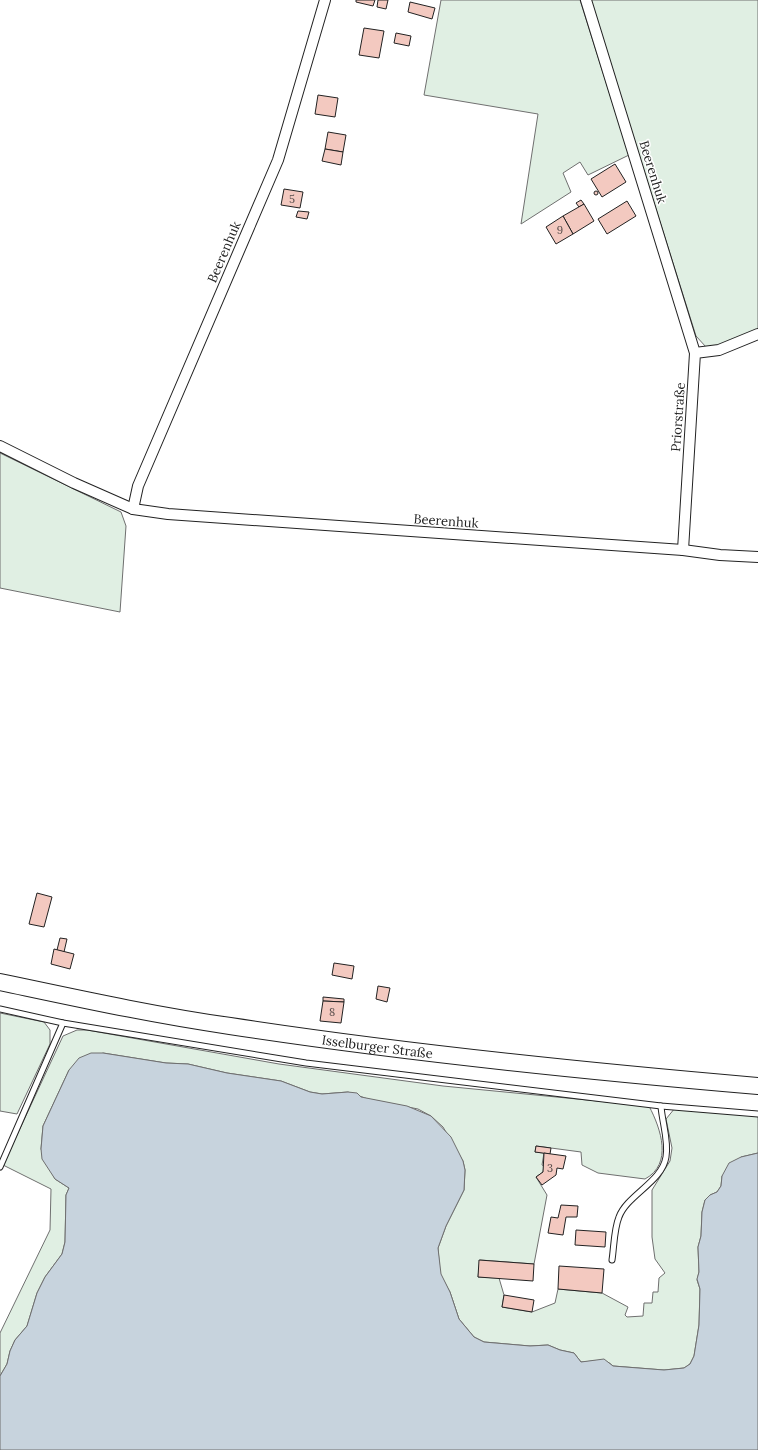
<svg xmlns="http://www.w3.org/2000/svg" width="758" height="1450" font-family="Lora,serif">
	<rect width="100%" height="100%" fill="#fff"/>
	<g fill="#e0efe3" stroke="#6f6f6f">
		<path d="M441 0H580L629 155 588 175 580 162 563 173 571 192 521 224 538 114 424 95Z"/>
		<path d="M590 0H758V332L720 347H706L696 336Z"/>
		<path d="M0 453 121 512 126 526 120 612 0 588Z"/>
		<path d="M0 1013 44 1022 50 1030V1044L17 1114 0 1111Z"/>
		<path d="M77 1030H87L279 1064 443 1086 649 1106C661 1129 673 1164 645 1179L598 1173 582 1165 581 1152 536 1146 535 1152 544 1153 542 1165 544 1166 543 1172 536 1177 547 1195 534 1264 480 1260 478 1277 499 1278 504 1295 502 1307 532 1312 555 1303 558 1289 602 1293 628 1307 625 1315 627 1317 643 1316 644 1303H652L653 1292H658L659 1278 665 1273 655 1259 652 1237V1190L670 1161 672 1148 666 1119 675 1108 758 1116V1153L741 1157 722 1176 721 1186 717 1192 710 1195 705 1200 702 1212 701 1236 698 1247 699 1272 697 1280 700 1289 699 1325 694 1356 690 1364 684 1368 664 1370 613 1366C605 1357 591 1362 581 1362L574 1353 560 1350 548 1345 530 1346 484 1342 474 1337 459 1319 450 1292 440 1274 438 1248 446 1226 464 1190 465 1170 463 1161 443 1127 431 1116 418 1109 368 1099 348 1092 322 1094 310 1092 281 1081 227 1073 188 1064 166 1063 103 1053 69 1070 43 1126 41 1149 55 1179 69 1188 66 1195 65 1242 62 1254 45 1277 37 1293 27 1326 15 1340 10 1351 7 1364 0 1376V1333L50 1230 51 1189 3 1165 63 1036Z"/>
	</g>
	<path fill="#c7d3dd" stroke="#6f6f6f" d="M91 1053H103L166 1063 188 1064 227 1073 281 1081 310 1092 322 1094 348 1092 357 1093 361 1097 407 1106 431 1116 451 1137 463 1161 465 1170 464 1190 446 1226 438 1248 441 1274 450 1292 459 1319 474 1337 484 1342 530 1346 548 1345 560 1350 574 1353 581 1362 604 1359 613 1366 664 1370 684 1368 690 1364 694 1356 699 1325 700 1289 697 1279 699 1272 698 1247 701 1236 702 1212 705 1200 710 1195 717 1192 721 1186 722 1176 729 1163 741 1157 758 1153V1450H0V1376L7 1364 10 1351 15 1340 27 1326 37 1293 45 1277 62 1254 65 1242 66 1195 69 1188 55 1179 42 1159 41 1149 43 1126 69 1070 79 1058Z"/>
	<g fill="#f3c9c0" stroke="#222">
		<path d="M356 0H375L373 6 356 2Z"/>
		<path d="M378 0H388L386 9 377 7Z"/>
		<path d="M410 2 435 8 432 19 408 12Z"/>
		<path d="M364 28 384 31 379 58 359 55Z"/>
		<path d="M396 33 411 36 409 46 394 43Z"/>
		<path d="M318 95 338 98 335 117 315 114Z"/>
		<path d="M328 132 346 135 343 152 325 149Z"/>
		<path d="M325 149 343 152 341 165 322 161Z"/>
		<path d="M615 164 626 182 602 197 591 179Z"/>
		<path d="M284 189 303 192 300 208 281 205Z"/>
		<circle cx="596" cy="193" r="2"/>
		<path d="M581 200 584 204 579 207 576 203Z"/>
		<path d="M627 201 636 216 607 234 598 219Z"/>
		<path d="M584 204 594 221 573 234 563 216Z"/>
		<path d="M298 211 309 212 307 219 296 217Z"/>
		<path d="M563 216 573 234 556 244 546 227Z"/>
		<path d="M37 893 52 897 44 927 29 924Z"/>
		<path d="M60 938 67 939 64 952 57 950Z"/>
		<path d="M54 949 74 954 70 969 51 964Z"/>
		<path d="M334 963 354 966 352 979 332 975Z"/>
		<path d="M378 986 390 988 387 1002 376 999Z"/>
		<path d="M323 997 344 999V1002L323 1001Z"/>
		<path d="M323 1001 344 1002 341 1023 320 1021Z"/>
		<path d="M536 1146 551 1148 550 1154 535 1152Z"/>
		<path d="M544 1153 566 1156 563 1169 557 1168 556 1175 542 1185 536 1177 543 1172Z"/>
		<path d="M561 1205 578 1206 577 1217H566L563 1235 548 1233 551 1217 558 1218Z"/>
		<path d="M576 1230 606 1232 605 1247 575 1245Z"/>
		<path d="M479 1260 534 1264 533 1281 478 1277Z"/>
		<path d="M559 1266 604 1269 602 1293 558 1289Z"/>
		<path d="M504 1295 534 1300 532 1312 502 1307Z"/>
	</g>
	<g fill="none" stroke-linecap="round" stroke-linejoin="round">
		<defs>
			<g id="service">
				<path d="M0 1009 63 1023 306 1063 661 1106 758 1114"/>
				<path d="M0 1167 63 1023"/>
				<path d="M612 1260C614 1247 614 1229 619 1217 627 1195 662 1182 666 1157 669 1141 662 1122 661 1106"/>
			</g>
			<g id="minor">
				<path d="M586 0 695 353"/>
				<path d="M0 446 74 483 133 509 168 514 683 550 720 555 758 557"/>
				<path d="M133 509 138 486 278 160 325 0"/>
				<path d="M683 550 695 353 719 350 758 334"/>
			</g>
			<g id="primary">
				<path id="s1" d="M0 982C76 998 153 1015 230 1026 406 1053 582 1071 758 1086"/>
			</g>
		</defs>
		<use href="#service" stroke="#222" stroke-width="7"/>
		<use href="#minor" stroke="#222" stroke-width="12"/>
		<use href="#primary" stroke="#222" stroke-width="18"/>
		<use href="#service" stroke="#fff" stroke-width="5"/>
		<use href="#minor" stroke="#fff" stroke-width="10"/>
		<use href="#primary" stroke="#fff" stroke-width="16"/>
	</g>
	<g text-anchor="middle" dominant-baseline="central" stroke-width="3" stroke-linejoin="round" paint-order="stroke">
		<g font-size="11" fill="#564c4a">
			<text x="292" y="199">5</text>
			<text x="560" y="230">9</text>
			<text x="332" y="1012">8</text>
			<text x="550" y="1168">3</text>
		</g>
		<g font-size="13" fill="#222" stroke="#fff">
			<text transform="translate(653 172) rotate(73)">Beerenhuk</text>
			<text transform="translate(224 252) rotate(-67)">Beerenhuk</text>
			<text transform="translate(678 417) rotate(-86)">Priorstraße</text>
			<text transform="translate(446 521) rotate(4)">Beerenhuk</text>
			<text stroke="none"><textPath href="#s1" startOffset="383">Isselburger Straße</textPath></text>
		</g>
	</g>
</svg>
